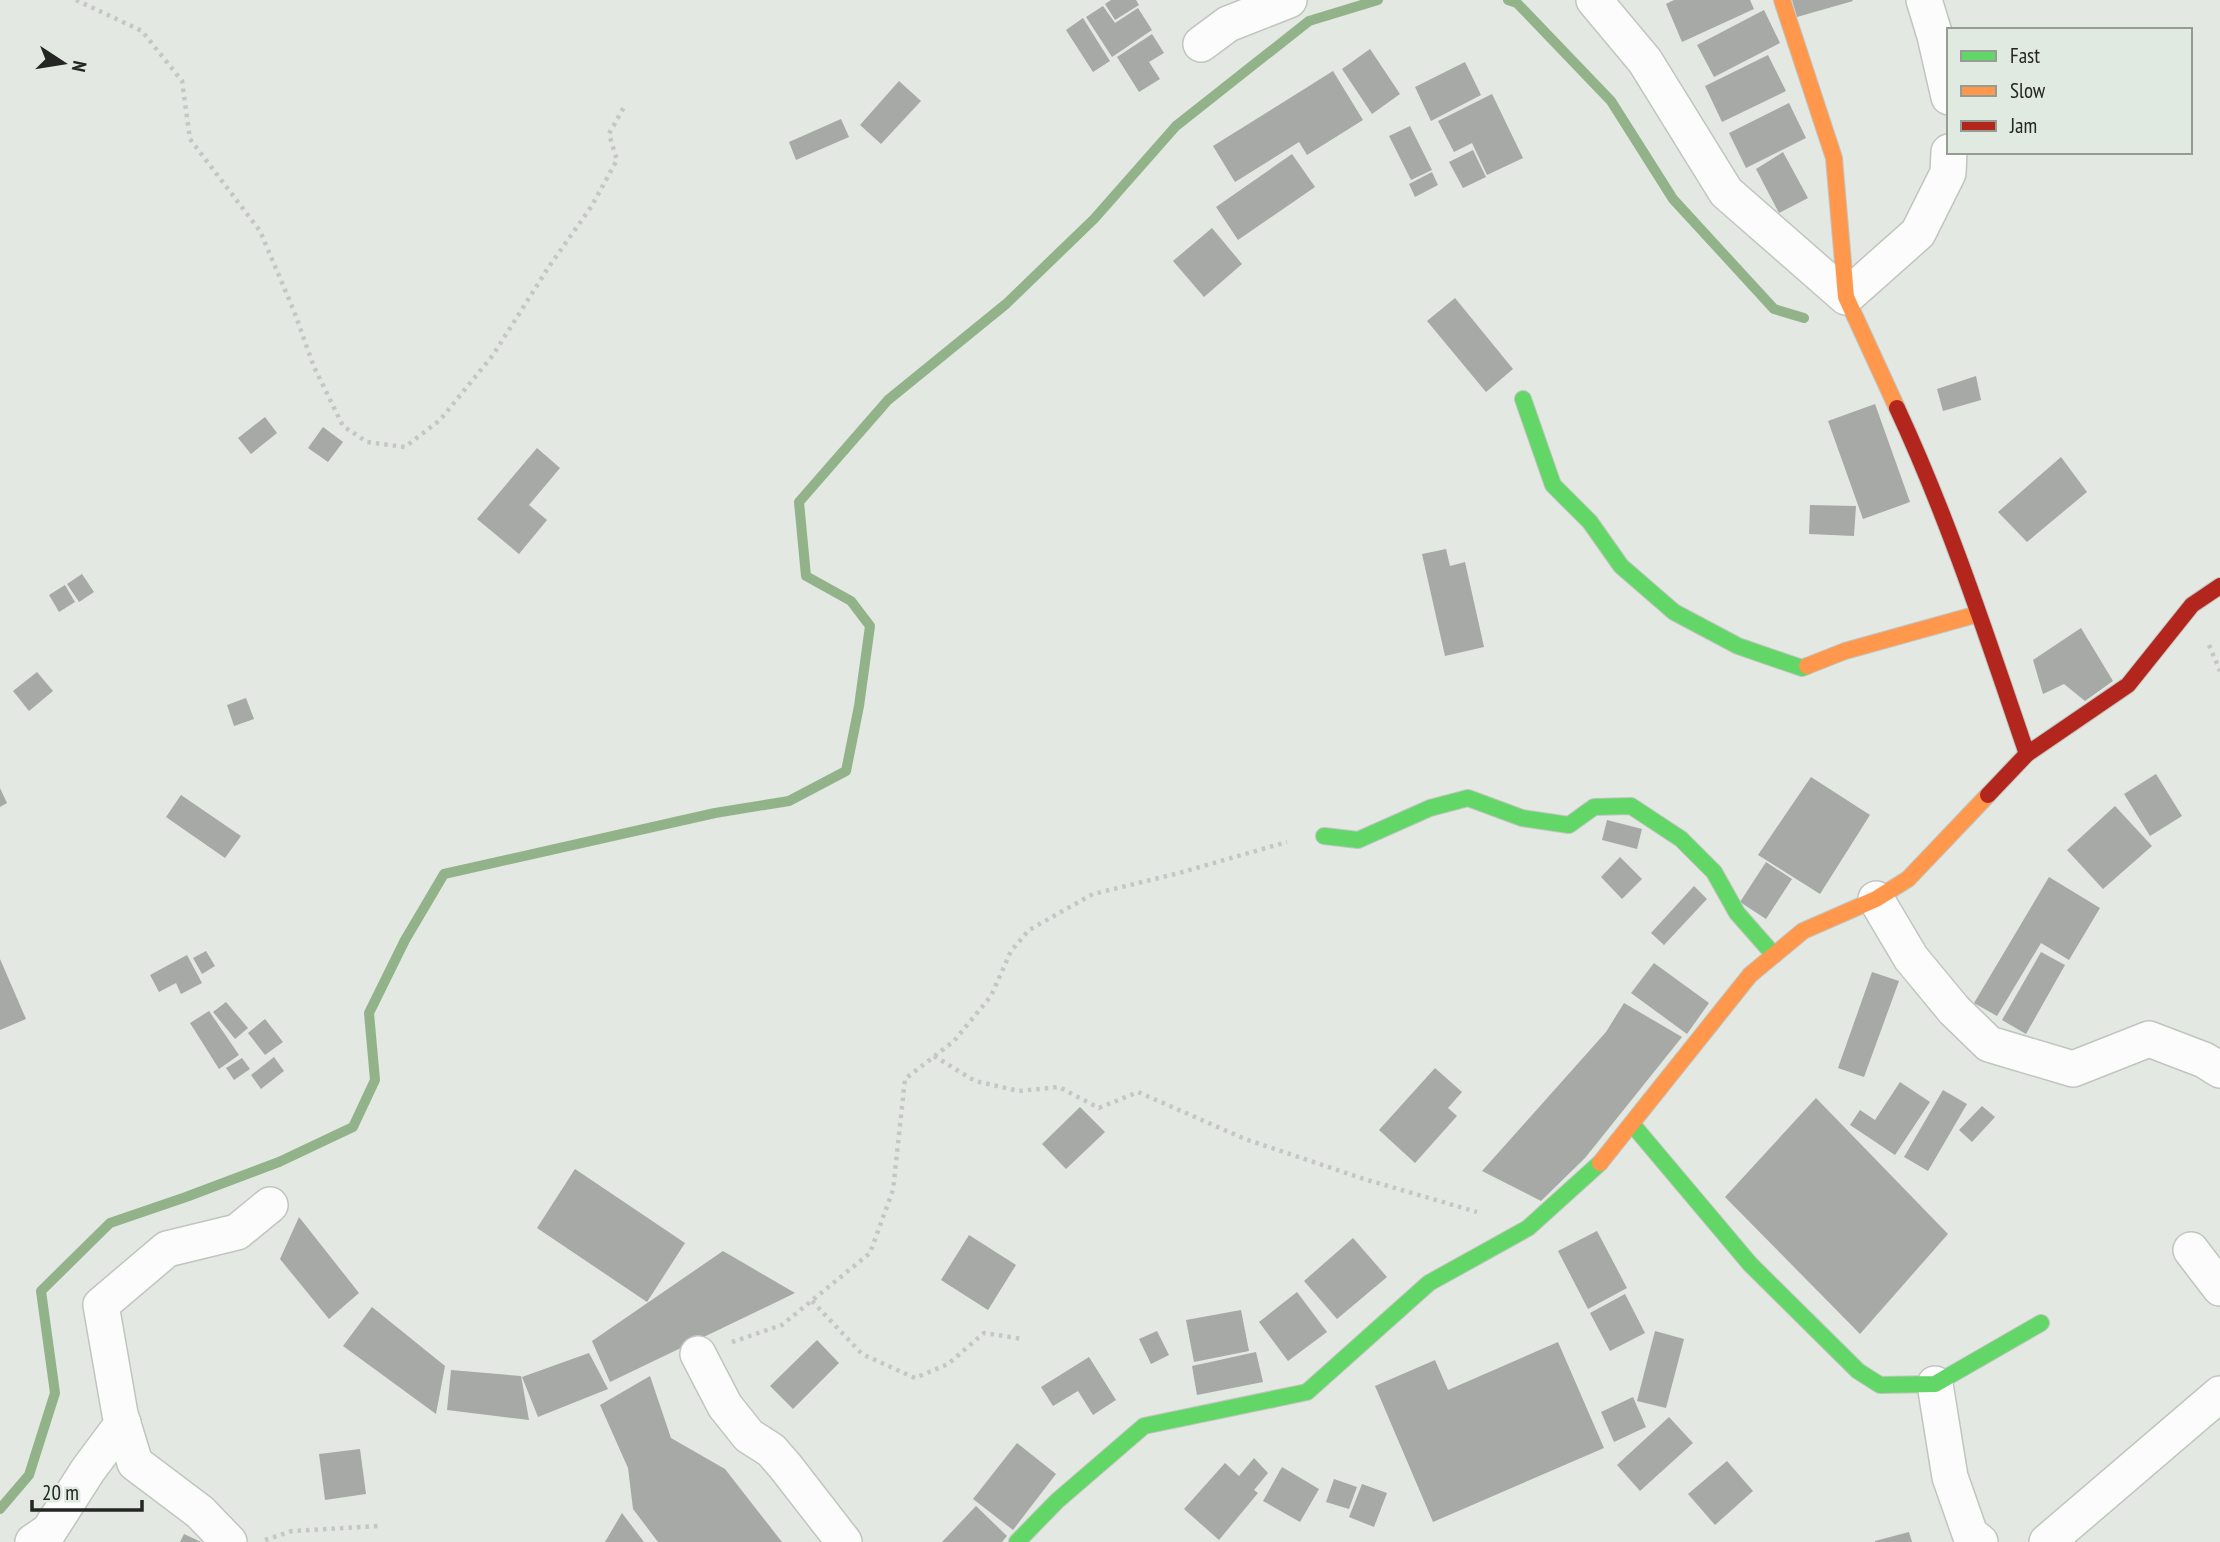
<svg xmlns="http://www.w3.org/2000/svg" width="2220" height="1542" font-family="'PT Sans Narrow',sans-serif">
	<rect width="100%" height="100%" fill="#e3e8e2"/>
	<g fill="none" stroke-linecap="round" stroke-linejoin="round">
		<g stroke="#92b38a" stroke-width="10">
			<path d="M1508 0 1517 3 1611 101 1673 199 1774 309 1804 318"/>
			<path d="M0 1509 29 1475 55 1393 41 1291 110 1223 186 1197 279 1162 353 1127 375 1080 369 1013 405 940 444 874 715 813 789 801 846 771 859 706 870 626 851 601 806 576 799 502 888 400 1006 304 1094 219 1176 126 1309 21 1378 0"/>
		</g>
	</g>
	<g fill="#a6a9a5">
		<path d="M1111 0H1136L1139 5 1115 20 1105 4Z"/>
		<path d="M1674 0H1750L1754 9 1682 42 1666 4Z"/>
		<path d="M1792 0H1852L1853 1 1797 17Z"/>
		<path d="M1103 6 1115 23 1138 8 1152 30 1112 57 1086 17Z"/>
		<path d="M1764 10 1780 43 1714 77 1697 45Z"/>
		<path d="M1083 18 1110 61 1093 72 1066 30Z"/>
		<path d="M1152 34 1164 53 1149 62 1160 79 1139 92 1117 57Z"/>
		<path d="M1370 49 1400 94 1372 114 1342 69Z"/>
		<path d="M1768 55 1786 91 1722 122 1705 86Z"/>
		<path d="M1465 62 1481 95 1431 121 1415 87Z"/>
		<path d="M1333 71 1363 120 1307 155 1299 142 1235 182 1213 146Z"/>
		<path d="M899 81 921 101 881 144 860 125Z"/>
		<path d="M1492 94 1523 158 1487 175 1472 143 1454 152 1438 121Z"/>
		<path d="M1789 103 1806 138 1746 168 1729 133Z"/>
		<path d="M841 119 849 137 796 160 789 142Z"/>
		<path d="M1410 126 1432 170 1411 180 1389 136Z"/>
		<path d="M1473 150 1486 177 1463 188 1449 162Z"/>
		<path d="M1783 152 1808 198 1779 213 1756 169Z"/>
		<path d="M1292 154 1315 187 1238 240 1216 207Z"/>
		<path d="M1432 172 1438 185 1415 197 1409 184Z"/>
		<path d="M1212 228 1242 264 1204 297 1173 261Z"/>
		<path d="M1455 298 1513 369 1486 392 1427 321Z"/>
		<path d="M1976 376 1981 400 1943 411 1937 389Z"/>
		<path d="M1875 404 1910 502 1863 519 1828 421Z"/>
		<path d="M265 417 277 433 251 454 238 438Z"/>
		<path d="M323 427 343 442 328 462 308 448Z"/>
		<path d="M537 448 560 468 529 505 547 520 519 554 477 519Z"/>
		<path d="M2061 457 2087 492 2027 542 1998 512Z"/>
		<path d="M1810 505 1856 506 1854 536 1809 534Z"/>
		<path d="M1446 549 1450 566 1465 562 1484 647 1445 656 1422 554Z"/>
		<path d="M82 574 94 592 79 602 67 584Z"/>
		<path d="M65 585 75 602 59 612 49 595Z"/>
		<path d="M2081 628 2113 681 2085 701 2064 684 2043 694 2033 660Z"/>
		<path d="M37 672 53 691 29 711 13 691Z"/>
		<path d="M246 698 254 719 234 726 227 705Z"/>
		<path d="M2156 774 2182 816 2150 836 2124 794Z"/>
		<path d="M1811 777 1870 815 1820 894 1758 855Z"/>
		<path d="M0 788 7 803 0 807Z"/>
		<path d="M181 795 241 836 225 858 166 817Z"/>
		<path d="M2115 806 2152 846 2103 889 2067 850Z"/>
		<path d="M1607 820 1642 829 1637 849 1602 840Z"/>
		<path d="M1620 857 1642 879 1622 899 1601 877Z"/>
		<path d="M1766 862 1792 879 1766 919 1740 902Z"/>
		<path d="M2049 877 2100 908 2069 960 2041 943 1997 1016 1974 1003Z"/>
		<path d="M1694 886 1707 899 1664 945 1651 933Z"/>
		<path d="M206 951 215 966 202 974 193 958Z"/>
		<path d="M2041 952 2065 965 2026 1034 2002 1020Z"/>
		<path d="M187 955 202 983 181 994 176 983 159 992 150 975Z"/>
		<path d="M0 959 26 1019 0 1030Z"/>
		<path d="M1654 963 1709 1003 1687 1034 1631 993Z"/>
		<path d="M1872 972 1899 981 1864 1077 1838 1068Z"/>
		<path d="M226 1002 248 1028 235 1039 213 1012Z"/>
		<path d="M1624 1003 1682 1037 1585 1158 1541 1201 1482 1171 1606 1032Z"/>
		<path d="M209 1011 239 1055 219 1069 190 1023Z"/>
		<path d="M265 1019 283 1042 265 1055 248 1033Z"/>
		<path d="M274 1057 284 1071 261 1089 251 1075Z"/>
		<path d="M242 1058 250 1069 234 1080 226 1068Z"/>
		<path d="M1435 1068 1462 1092 1448 1108 1457 1116 1415 1163 1379 1130Z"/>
		<path d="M1900 1082 1930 1102 1895 1155 1850 1125 1860 1110 1875 1120Z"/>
		<path d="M1943 1090 1967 1104 1928 1171 1904 1157Z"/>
		<path d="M1816 1098 1948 1234 1860 1334 1725 1197Z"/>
		<path d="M1982 1106 1995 1117 1972 1142 1959 1130Z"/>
		<path d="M1080 1107 1105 1132 1066 1169 1042 1144Z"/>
		<path d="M575 1169 685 1243 647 1302 537 1228Z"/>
		<path d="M299 1217 359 1293 329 1319 280 1259Z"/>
		<path d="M1597 1231 1627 1288 1588 1309 1558 1251Z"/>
		<path d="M969 1235 1016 1265 988 1310 941 1280Z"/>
		<path d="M1353 1238 1387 1277 1337 1319 1304 1281Z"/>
		<path d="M723 1251 795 1293 610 1382 592 1341Z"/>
		<path d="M1297 1292 1327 1332 1288 1361 1259 1322Z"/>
		<path d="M1625 1294 1645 1333 1610 1351 1590 1313Z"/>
		<path d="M372 1307 445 1366 436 1414 343 1346Z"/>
		<path d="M1241 1310 1249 1351 1194 1362 1186 1320Z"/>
		<path d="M1157 1331 1169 1355 1151 1364 1139 1339Z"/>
		<path d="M1655 1331 1684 1339 1666 1408 1637 1401Z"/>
		<path d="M817 1340 839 1363 793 1409 770 1386Z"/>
		<path d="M1558 1342 1604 1448 1433 1522 1375 1386 1435 1360 1448 1390Z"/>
		<path d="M1256 1352 1263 1382 1197 1395 1192 1366Z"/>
		<path d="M589 1353 608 1389 538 1417 522 1377Z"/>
		<path d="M1089 1357 1116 1400 1093 1415 1078 1391 1053 1406 1041 1387Z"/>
		<path d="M451 1370 521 1376 529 1420 447 1410Z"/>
		<path d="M650 1376 671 1438 725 1469 782 1542H658L633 1509 628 1468 600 1405Z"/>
		<path d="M1633 1397 1646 1427 1614 1442 1601 1412Z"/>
		<path d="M1669 1417 1693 1443 1640 1491 1617 1465Z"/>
		<path d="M1017 1443 1056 1474 1013 1530 973 1499Z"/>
		<path d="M360 1449 366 1494 325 1500 319 1454Z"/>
		<path d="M1254 1458 1268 1473 1254 1490 1258 1493 1219 1540 1184 1509 1225 1463 1239 1476Z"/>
		<path d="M1727 1461 1753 1491 1715 1525 1688 1494Z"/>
		<path d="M1282 1467 1319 1489 1300 1522 1263 1501Z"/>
		<path d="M1334 1479 1357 1487 1349 1509 1326 1502Z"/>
		<path d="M1362 1484 1387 1493 1374 1527 1349 1517Z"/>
		<path d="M976 1506 1007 1536 1002 1542H942Z"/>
		<path d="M622 1513 644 1542H605Z"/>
		<path d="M1909 1532 1912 1542H1875V1541Z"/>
		<path d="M184 1534 201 1542H180Z"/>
	</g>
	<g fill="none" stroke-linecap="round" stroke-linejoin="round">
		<defs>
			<g id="street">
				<path d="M1594 0 1645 61 1726 192 1846 297 1918 233 1948 173 1949 152"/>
				<path d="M1924 0 1935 36 1949 97"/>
				<path d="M1201 44 1228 24 1289 0"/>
				<path d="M1876 899 1911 958 1954 1010 1989 1044 2073 1069 2149 1039 2204 1060 2220 1070"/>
				<path d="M2191 1250 2220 1288"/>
				<path d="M698 1354 725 1406 749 1436 771 1450 785 1466 844 1542"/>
				<path d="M1935 1384 1950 1477 1970 1534 1980 1542"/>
				<path d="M33 1542 49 1531 88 1470 123 1423"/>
				<path d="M229 1542 200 1512 135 1463 120 1414 101 1305 167 1249 237 1232 270 1205"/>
				<path d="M2047 1542 2220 1394"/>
			</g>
			<g id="fast">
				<path d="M1523 399 1553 485 1590 522 1621 566 1674 612 1738 646 1802 668 1807 666"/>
				<path d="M1324 836 1358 840 1430 808 1468 798 1522 818 1569 825 1594 807 1631 806 1681 839 1714 872 1737 913 1774 955"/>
				<path d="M1632 1124 1750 1264 1858 1371 1880 1385 1935 1384 2041 1323"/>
				<path d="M1017 1542 1057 1501 1144 1426 1307 1392 1429 1283 1528 1228 1600 1163"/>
			</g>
			<g id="slow">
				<path d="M1782 0 1834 158 1846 297 1897 408"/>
				<path d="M1807 666 1845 651 1978 614"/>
				<path d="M1600 1163 1750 975 1803 931 1876 899 1908 879 1988 795"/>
			</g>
			<g id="jam">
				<path d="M1897 408C1949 520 1987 637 2027 754"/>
				<path d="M1988 795 2027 754 2128 685 2192 605 2220 586"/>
			</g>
		</defs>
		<use href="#street" stroke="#c1c5c0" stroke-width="38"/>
		<use href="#fast" stroke="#c1c5c0" stroke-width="18"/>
		<use href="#slow" stroke="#c1c5c0" stroke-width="18"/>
		<use href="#jam" stroke="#c1c5c0" stroke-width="18"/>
		<g stroke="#c5c7c5" stroke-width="4.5" stroke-dasharray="3.5 5" stroke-linecap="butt">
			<path d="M76 0 142 31 182 81 190 139 260 231 294 311 314 367 343 426 367 442 405 447 440 420 493 355 548 268 591 207 617 160 609 134 625 105"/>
			<path d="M2209 645 2220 671"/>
			<path d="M934 1056 975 1081 1019 1091 1059 1087 1099 1108 1138 1092 1245 1139 1364 1179 1477 1212"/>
			<path d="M812 1301 862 1354 915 1378 948 1364 984 1333 1023 1339"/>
			<path d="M732 1342 782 1325 870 1253 893 1190 905 1079 954 1041 991 996 1011 951 1029 930 1093 894 1179 873 1287 842"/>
			<path d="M265 1540 292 1531 379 1526"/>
		</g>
		<use href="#street" stroke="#fbfcfb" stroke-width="35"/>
		<use href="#fast" stroke="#63d668" stroke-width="16"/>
		<use href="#slow" stroke="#ff974d" stroke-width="16"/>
		<use href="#jam" stroke="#b3261e" stroke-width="16"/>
	</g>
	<rect x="1947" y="28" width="245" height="126" fill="#e1eae0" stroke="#959c94" stroke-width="2"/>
	<rect x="1961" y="51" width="35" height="10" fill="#63d668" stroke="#959c94" stroke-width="2"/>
	<text x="2010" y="63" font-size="21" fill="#232622">Fast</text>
	<rect x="1961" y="86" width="35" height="10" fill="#ff974d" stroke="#959c94" stroke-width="2"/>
	<text x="2010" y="98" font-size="21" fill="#232622">Slow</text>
	<rect x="1961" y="121" width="35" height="10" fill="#b3261e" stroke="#959c94" stroke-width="2"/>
	<text x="2010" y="133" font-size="21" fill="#232622">Jam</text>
	<g transform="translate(63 63) rotate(102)" stroke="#e1eae0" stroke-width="5" paint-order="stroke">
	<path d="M0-5L12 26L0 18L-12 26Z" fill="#232622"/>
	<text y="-10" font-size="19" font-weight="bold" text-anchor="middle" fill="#232622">N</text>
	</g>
	<path d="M32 1500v10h110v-10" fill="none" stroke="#232622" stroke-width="3.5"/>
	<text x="42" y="1500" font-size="21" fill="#232622" stroke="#e1eae0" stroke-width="5" paint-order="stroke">20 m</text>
</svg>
